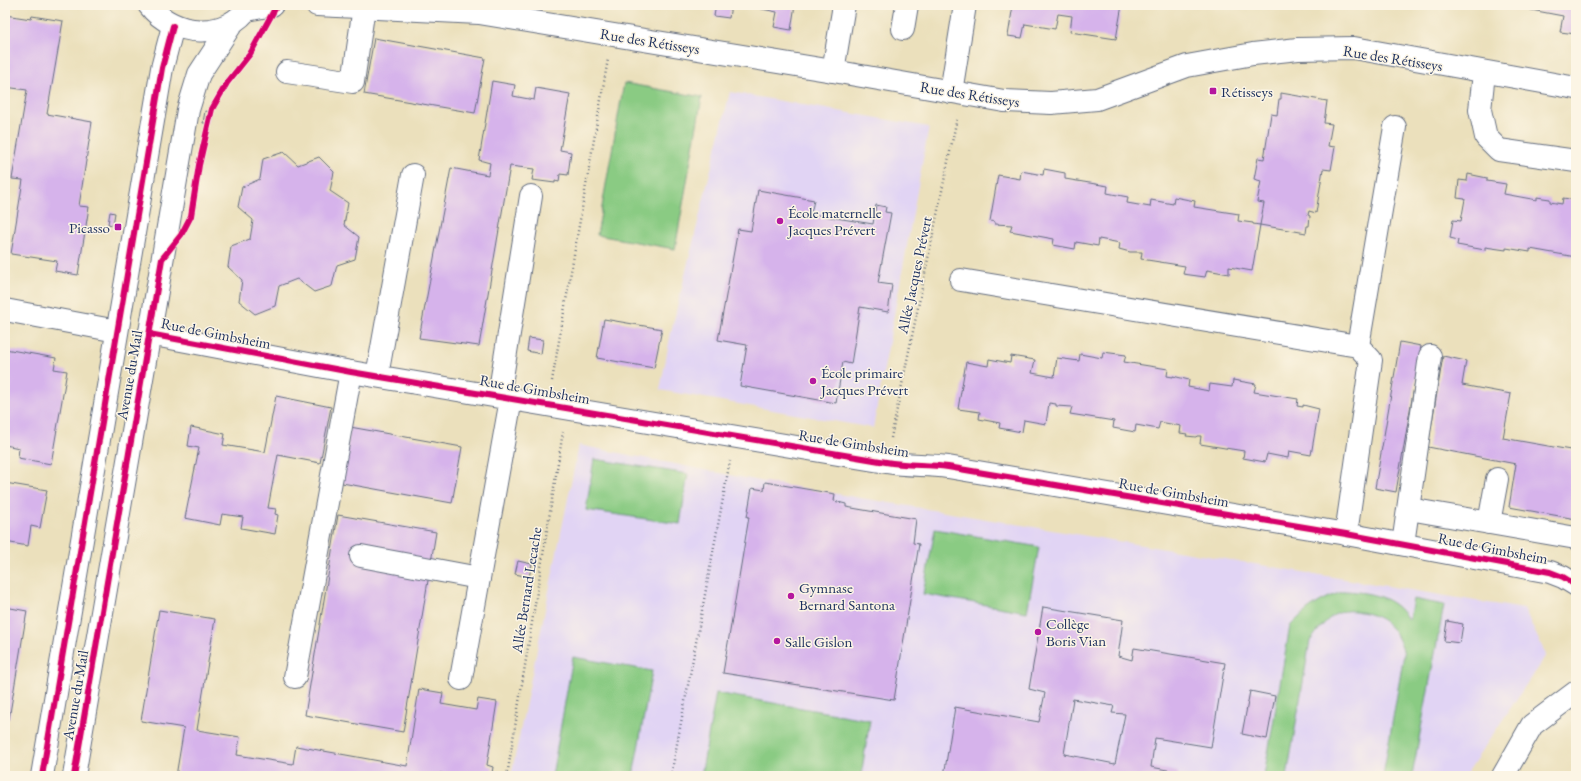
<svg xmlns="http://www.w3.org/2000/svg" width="1581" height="781" font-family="'EB Garamond',serif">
	<rect width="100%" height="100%" fill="#fcf5e5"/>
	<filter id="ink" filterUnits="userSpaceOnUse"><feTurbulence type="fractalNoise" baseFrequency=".025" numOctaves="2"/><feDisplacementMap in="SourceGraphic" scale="8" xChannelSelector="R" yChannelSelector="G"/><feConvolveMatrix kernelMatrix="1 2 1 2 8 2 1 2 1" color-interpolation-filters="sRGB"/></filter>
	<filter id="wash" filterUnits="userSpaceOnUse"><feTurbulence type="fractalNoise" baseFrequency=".012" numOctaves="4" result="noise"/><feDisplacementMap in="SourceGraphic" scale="16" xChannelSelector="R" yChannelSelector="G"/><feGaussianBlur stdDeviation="0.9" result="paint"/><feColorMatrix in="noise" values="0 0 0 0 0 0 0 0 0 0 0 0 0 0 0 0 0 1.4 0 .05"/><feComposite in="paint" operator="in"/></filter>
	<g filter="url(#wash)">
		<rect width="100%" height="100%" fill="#ebe0bc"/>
		<g fill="#e1d4f4">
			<path d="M730 92 929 127 873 428 660 390 671 332Z"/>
			<path d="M579 445 765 482 1524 609 1546 655 1465 776H511Z"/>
		</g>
		<g fill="#8acb83" stroke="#527d70">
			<path d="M624 83 702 97 675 249 597 235Z"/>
			<path d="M594 459 688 474 680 524 586 510Z"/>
			<path d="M935 529 1039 547 1027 612 923 594Z"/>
			<path d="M1345 591C1362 592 1380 594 1394 604 1400 608 1405 615 1409 620L1413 599 1444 605 1412 776H1383L1404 654C1397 630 1386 616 1360 612 1352 610 1344 610 1336 614 1326 619 1317 632 1310 641L1287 776H1264L1290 626C1309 607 1319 600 1345 591Z"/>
			<path d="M573 657 652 671 633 776H552Z"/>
			<path d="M716 693 870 720 861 776H701Z"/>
		</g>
		<g id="blocks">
			<g fill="#d6b3eb" fill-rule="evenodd">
				<path d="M716 5H731L729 18 714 16Z"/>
				<path d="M742 5H795L791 30 774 27 777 12Z"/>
				<path d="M1013 5H1122L1116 39 1070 32 1072 16 1058 14 1055 29 1025 24 1022 38 1008 36Z"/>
				<path d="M1505 5H1576V34L1560 32 1563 16Z"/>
				<path d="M5 15 31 19 32 16 63 21 47 114 92 122 79 206 89 207 78 275 55 271 57 261 11 254 23 180 12 179 27 90 5 87Z"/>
				<path d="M374 38 485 58 475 113 364 94Z"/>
				<path d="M492 81 515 85 513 96 534 100 536 88 570 94 560 150 571 152 568 175 560 174 559 182 555 181V183L532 180 534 169 510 166 479 346 419 338 451 168 488 175 490 163 479 160Z"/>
				<path d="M1281 93 1327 101 1324 123 1332 124 1328 146 1335 147 1331 170 1323 169 1316 213 1309 211 1308 215 1310 216 1309 226H1307L1306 233 1260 225 1264 203 1257 202 1261 181 1254 179 1258 158 1264 159 1271 114 1277 115 1279 99H1281Z"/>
				<path d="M205 111 209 112 207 123H203Z"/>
				<path d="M284 152 298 165 319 157 334 172 330 191 348 203 344 225 359 237 355 259 337 265 332 286 314 292 297 279 279 286 275 306 255 314 239 301 242 280 228 267 231 246 250 239 252 227 253 220 238 207 242 187 260 179 263 159Z"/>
				<path d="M1044 169 1065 173V179L1108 186 1107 193 1128 197 1127 203 1150 207 1151 200 1173 204 1174 197 1195 201 1194 207 1239 214 1238 221 1253 223V224L1260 225 1252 271 1229 267V274L1207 270 1205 277 1183 274 1185 266 1141 259 1142 252H1130L1119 249 1120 243 1099 239 1098 246 1076 242 1075 249 1053 245 1054 239 1010 231 1012 225 995 224V222L990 221 998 175 1020 179 1021 171 1043 175Z"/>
				<path d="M1468 174 1487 178V181L1506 184 1504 194 1537 200V197L1543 198 1550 199V202L1562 204 1563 198 1576 200V257L1530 249V252L1506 248V250L1485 247V250L1457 245 1458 240 1450 238 1453 220 1461 221 1465 199 1457 198 1459 180 1467 181Z"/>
				<path d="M758 190 814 200 811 214 873 224 876 205 886 207 885 212 891 213 878 283 892 285 888 312 860 307 851 364 843 362 836 403 740 386 747 345 718 340 738 229 751 231Z"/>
				<path d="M110 212 115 213 113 225 108 224Z"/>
				<path d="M604 319 662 329 654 368 597 358Z"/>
				<path d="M529 338 543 340 541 354 527 351Z"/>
				<path d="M1400 342 1421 346 1396 492 1375 488Z"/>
				<path d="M5 349 56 358 54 369 67 371 51 464 18 458 19 448 5 445Z"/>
				<path d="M1103 352 1126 355 1124 362 1168 369 1167 376 1173 377V376L1189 380 1188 387 1209 391 1210 384 1232 387 1233 380 1256 384 1254 392 1298 399 1297 406 1303 407V405L1319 409 1311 455 1289 451 1288 458 1267 454 1265 462 1243 458 1244 451 1200 444 1201 436H1197L1196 437 1186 436 1187 434 1180 433 1181 426 1160 422 1158 429 1136 425 1135 432 1113 428 1114 421 1070 414 1072 407 1056 406V404L1049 403 1046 424 1024 420 1022 432 999 428 1000 423 979 419 980 412 958 409 966 362 988 366 989 359 1010 363 1011 356 1035 360 1032 373 1054 377 1057 358 1079 361 1080 354 1102 358Z"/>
				<path d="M1443 356 1466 361 1462 385 1511 394 1503 438 1576 451V519L1509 507 1516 464 1428 447Z"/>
				<path d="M276 396 331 407 320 463 278 455 268 508 276 509 275 514 278 515 275 534 241 528 243 517 222 514 220 525 185 518 199 448 188 446 191 427 225 434 223 445 265 452Z"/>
				<path d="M350 427 462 447 452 503 342 483Z"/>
				<path d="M765 482 835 494 834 501 846 504V507L916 519 913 543 919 544 894 700 723 673 749 517H747L752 488 764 490Z"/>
				<path d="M5 483 47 490 40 528 31 526 28 546 5 542Z"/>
				<path d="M338 515 436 532 403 732 305 715Z"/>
				<path d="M518 561 532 564 529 577 515 574Z"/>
				<path d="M5 607 27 611 9 719 5 718Z"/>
				<path d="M1043 607 1123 620 1118 656 1132 660 1134 648 1225 663 1211 747 1155 738 1151 767 1178 772V776H944L955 707 1039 722 1045 693 1029 689ZM1073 699 1114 706 1112 713 1125 714 1115 764 1064 754Z"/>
				<path d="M159 610 215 619 197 730 240 737 237 755 293 764 296 746 407 766 419 689 443 693 441 704 476 710 478 699 497 702 487 765 493 767 492 773H497L496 776H459L440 773V776H176L184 728 141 721Z"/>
				<path d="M1447 621 1463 624 1460 643 1444 641Z"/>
				<path d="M1250 691 1275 696 1267 739 1242 734Z"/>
			</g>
		</g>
	</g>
	<g filter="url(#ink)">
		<use href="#blocks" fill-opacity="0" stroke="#646d7f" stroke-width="1"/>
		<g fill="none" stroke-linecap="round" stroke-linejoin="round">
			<defs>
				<g id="minor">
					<path d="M149 5C173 37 227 41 250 5"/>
					<path d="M317 5 479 13 833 71 1004 101 1051 103 1097 99 1187 66 1253 54 1298 49 1354 48 1576 88"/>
					<path d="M247 10 272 5"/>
					<path d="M903 29 907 5"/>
					<path d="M833 71 844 5"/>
					<path d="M287 72 353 82 364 7"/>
					<path d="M1484 73 1480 110 1486 137 1499 150 1576 161"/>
					<path d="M951 92 965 5"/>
					<path d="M961 280 1358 346"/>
					<path d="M5 310 117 331"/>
					<path d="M149 334 351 372 886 462C907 466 927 464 948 467L1346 534 1550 572 1563 577 1576 585"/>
					<path d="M377 376 413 175"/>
					<path d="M499 396 531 196"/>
					<path d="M1409 509 1576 538"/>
					<path d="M1489 523 1497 479"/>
					<path d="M1346 534 1371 360 1358 346 1395 127"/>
					<path d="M1403 544 1430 356"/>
					<path d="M361 556 479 578"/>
					<path d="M295 677 351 372"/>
					<path d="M461 679 511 399"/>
					<path d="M42 776 162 68 173 26"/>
					<path d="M74 776 188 110 199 74 233 22"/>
					<path d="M1503 776 1532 725 1576 692"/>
				</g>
			</defs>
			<use href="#minor" stroke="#646d7f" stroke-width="24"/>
			<g stroke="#646d7f" stroke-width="2.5" stroke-dasharray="1 3" stroke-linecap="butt">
				<path d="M552 381 608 59"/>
				<path d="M891 438 957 118"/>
				<path d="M507 776 563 432"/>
				<path d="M671 776 730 461"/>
			</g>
			<use href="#minor" stroke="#fff" stroke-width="22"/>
			<defs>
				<g id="cycleway">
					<path d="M149 334 351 372 886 462C907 466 927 464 948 467L1346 534 1550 572 1563 577 1576 585"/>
					<path d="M42 776 162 68 173 26"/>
					<path d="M74 776 162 259 181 235 191 216 199 165 212 109 227 83 250 54 277 5"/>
				</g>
			</defs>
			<use href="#cycleway" stroke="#fcf5e5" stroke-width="8"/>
			<use href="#cycleway" stroke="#d6006c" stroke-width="6"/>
		</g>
	</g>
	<g fill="#b5179e" stroke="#fcf5e5" stroke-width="1.5">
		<rect x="1209" y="87" width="8" height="8" rx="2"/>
		<circle cx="780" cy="221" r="4"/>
		<rect x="114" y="223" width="8" height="8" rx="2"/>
		<circle cx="813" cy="381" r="4"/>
		<circle cx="791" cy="596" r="4"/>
		<circle cx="1038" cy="632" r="4"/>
		<circle cx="777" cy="641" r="4"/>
	</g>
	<g text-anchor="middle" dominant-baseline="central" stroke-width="3" stroke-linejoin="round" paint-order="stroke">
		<g font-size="15" fill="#1b2f5e" stroke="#fcf5e5">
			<text transform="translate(650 41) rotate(9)">Rue des Rétisseys</text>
			<text transform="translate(1393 58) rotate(9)">Rue des Rétisseys</text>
			<text transform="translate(970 94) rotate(9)">Rue des Rétisseys</text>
			<text transform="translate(914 275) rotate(-78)">Allée Jacques Prévert</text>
			<text transform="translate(216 333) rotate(11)">Rue de Gimbsheim</text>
			<text transform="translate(129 375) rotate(-80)">Avenue du Mail</text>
			<text transform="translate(535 389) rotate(10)">Rue de Gimbsheim</text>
			<text transform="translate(854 443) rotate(9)">Rue de Gimbsheim</text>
			<text transform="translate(1174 492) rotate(10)">Rue de Gimbsheim</text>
			<text transform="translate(1493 548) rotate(11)">Rue de Gimbsheim</text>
			<text transform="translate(526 590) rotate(-81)">Allée Bernard Lecache</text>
			<text transform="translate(75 695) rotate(-80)">Avenue du Mail</text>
		</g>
		<g font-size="15" fill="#1b2f5e" stroke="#fcf5e5" text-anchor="start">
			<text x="1221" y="91">Rétisseys</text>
			<text x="788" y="212">École maternelle<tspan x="788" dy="17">Jacques Prévert</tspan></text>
			<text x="110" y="227" text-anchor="end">Picasso</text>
			<text x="821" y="372">École primaire<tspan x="821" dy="17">Jacques Prévert</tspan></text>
			<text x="799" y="587">Gymnase<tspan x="799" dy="17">Bernard Santona</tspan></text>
			<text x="1046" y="623">Collège<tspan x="1046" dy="17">Boris Vian</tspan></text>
			<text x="785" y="641">Salle Gislon</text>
		</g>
	</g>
	<rect width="1581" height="781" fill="none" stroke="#fcf5e5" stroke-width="20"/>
</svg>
